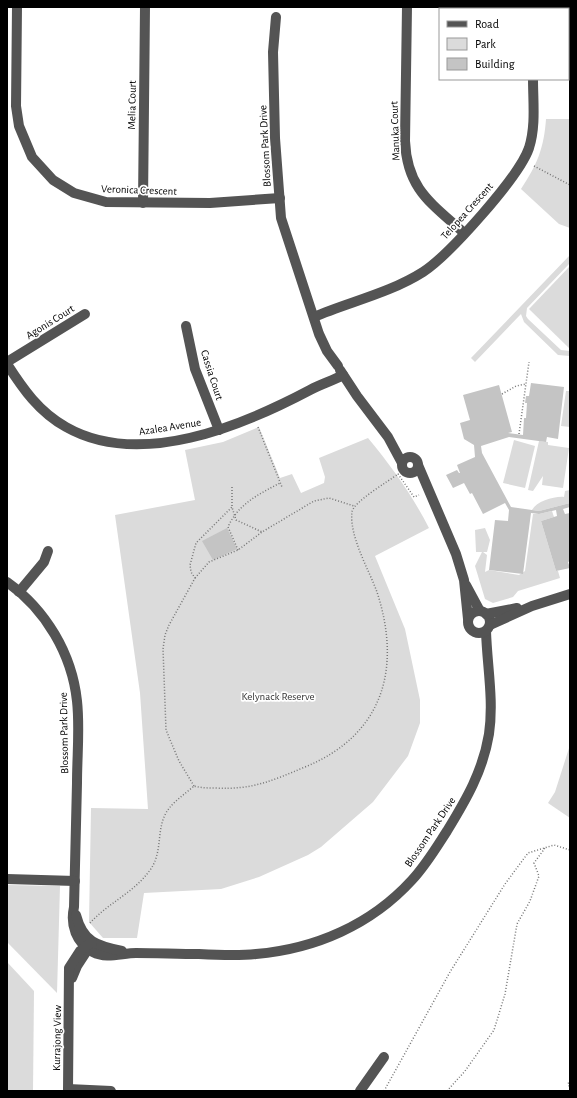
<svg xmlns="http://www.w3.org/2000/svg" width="577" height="1098" font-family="'Alegreya Sans',sans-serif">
	<rect width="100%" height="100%" fill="#fff"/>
	<g fill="#dbdbdb">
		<path d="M546 119H570V228L559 224 521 189C537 165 544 148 546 119Z"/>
		<path d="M570 255V263L527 308 526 316 528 319 561 350 570 351V356L558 355 524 322 521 314 475 362 471 358Z"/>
		<path d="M570 266V349L529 309Z"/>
		<path d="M566 391H570V427L561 426Z"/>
		<path d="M259 427 280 478 292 474 301 493 324 483 325 477 319 458 368 438C392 467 412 495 429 528L375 556 405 629 420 700V723L408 756 373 802 321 847 308 855 259 877 221 889 144 893 137 938H103L89 922 91 808 148 809 140 693 115 515 195 500 185 450 223 442Z"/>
		<path d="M514 440 535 446 525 488 503 483Z"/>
		<path d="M539 441 548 442V445L569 448 563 488 542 485 543 476 533 491 528 490Z"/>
		<path d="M570 490V503L539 511 532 510C537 501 555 496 564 497L565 491Z"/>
		<path d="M552 511 554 517 541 521 556 571H558L560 578 518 591 513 597 493 603 485 599 475 566 482 552H476L475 530 485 528 490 540 487 552H483L487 555 485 572 489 570 519 575 525 571 533 514H539Z"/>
		<path d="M570 745V818L548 803 555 792Z"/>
		<path d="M7 885 60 886 57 993 7 942Z"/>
		<path d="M7 962 34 991 33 1091H7Z"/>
	</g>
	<g fill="#c4c4c4">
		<path d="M531 383 564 387 558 439 547 437 546 442 509 437 481 446 482 453 511 507 539 511 570 503V507L563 509 565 514 570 513V561L568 562 570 568 556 571 541 521 557 516 556 510 539 514 531 513 523 574 489 570 495 520 508 521 509 510 505 503 483 514 472 493 470 494 464 483 453 488 446 475 457 470 459 473H460L457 465 475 457 474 445 464 439 460 423 470 420 463 395 499 385 512 432 508 433 523 435 524 418H526L527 403H525L526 396H529Z"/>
		<path d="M227 528 237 549 213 560 202 541Z"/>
	</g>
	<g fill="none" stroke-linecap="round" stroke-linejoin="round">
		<g stroke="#767676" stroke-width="1.5" stroke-dasharray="1 2" stroke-linecap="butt">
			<path d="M534 166 570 185"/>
			<path d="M502 394 516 386 526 384"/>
			<path d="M258 427 282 487"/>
			<path d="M519 434 529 362"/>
			<path d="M232 487V507"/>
			<path d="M238 550 228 527C238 504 259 494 280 483"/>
			<path d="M195 578 209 562 238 550 262 532 314 501 329 498 354 506"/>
			<path d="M194 786 179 761 166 730 163 649 165 635 169 625 195 578 191 572 190 565 196 543 232 507 236 520 262 532"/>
			<path d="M570 906V915"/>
			<path d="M90 923C108 903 135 892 150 870 162 854 157 834 164 817 169 804 184 795 194 786 201 788 208 788 215 788 253 790 271 781 305 767 383 735 402 669 377 592 369 570 349 536 352 512 353 502 389 481 398 474L414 497 419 495"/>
			<path d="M570 1080 568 1084 570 1088"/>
			<path d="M384 1091 450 972 505 884 528 853 554 845 570 850"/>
			<path d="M447 1091 465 1071 494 1030 505 994 517 924 530 901 539 876 534 863 545 848"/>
		</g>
		<g stroke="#545454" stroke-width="10">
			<path d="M17 7 16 106 19 126 32 157 53 180 74 193 106 202 210 203 280 198"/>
			<path d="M407 7 405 141C407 189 431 203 464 233"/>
			<path d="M534 9V7"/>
			<path d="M276 17 273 52 275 138 281 218 319 334 327 351 338 366"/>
			<path d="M568 56H570"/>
			<path d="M143 203 145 7"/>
			<path d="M314 317C349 302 390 293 423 272 449 255 519 177 529 148 536 126 533 102 533 79"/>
			<path d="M186 326 195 369 219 430"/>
			<path d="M7 362 85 314"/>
			<path d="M7 364C23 389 39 412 66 427 140 469 242 426 310 390 321 384 332 381 343 375"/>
			<path d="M340 370 357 396 388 437 402 463"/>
			<circle cx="410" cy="465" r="8"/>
			<path d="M418 465 456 554 464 580 468 619"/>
			<path d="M7 582C46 610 72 654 77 701 80 728 77 756 77 783 76 824 75 866 74 907 70 925 76 943 93 952 106 959 122 953 136 953 157 953 178 954 199 954 218 955 237 956 256 954 315 949 371 925 412 880 426 865 436 848 447 831 466 800 483 771 489 734 494 700 487 665 486 631"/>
			<path d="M466 585 480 611"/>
			<path d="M19 592 44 562 48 551"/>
			<circle cx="479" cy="622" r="11"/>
			<path d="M486 614 517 608"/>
			<path d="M490 625 532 606 570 594"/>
			<path d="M7 879 75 881"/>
			<path d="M76 915C83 942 97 946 122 951"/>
			<path d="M72 978 77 966 92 943"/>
			<path d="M68 1089 111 1091"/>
			<path d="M68 1091 69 968 80 951 92 942"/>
			<path d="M360 1091 384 1057"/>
		</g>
	</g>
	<g text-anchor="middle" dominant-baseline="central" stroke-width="3.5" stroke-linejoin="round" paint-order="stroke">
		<g font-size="11" fill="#000" stroke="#fff">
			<text transform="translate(132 105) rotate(-89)">Melia Court</text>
			<text transform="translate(395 131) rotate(-92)">Manuka Court</text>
			<text transform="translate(265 146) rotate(-93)">Blossom Park Drive</text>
			<text transform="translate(139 190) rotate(2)">Veronica Crescent</text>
			<text transform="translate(467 211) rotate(-48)">Telopea Crescent</text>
			<text transform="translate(50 322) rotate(-32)">Agonis Court</text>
			<text transform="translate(212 375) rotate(72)">Cassia Court</text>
			<text transform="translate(170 427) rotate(-9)">Azalea Avenue</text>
			<text transform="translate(64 733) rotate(-91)">Blossom Park Drive</text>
			<text transform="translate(430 832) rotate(-56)">Blossom Park Drive</text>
			<text transform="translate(57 1038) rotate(-89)">Kurrajong View</text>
		</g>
		<g font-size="11" fill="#323232" stroke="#fff">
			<text x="278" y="696">Kelynack Reserve</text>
		</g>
	</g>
	<rect width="577" height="1098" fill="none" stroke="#000000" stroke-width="16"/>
	<rect x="439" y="8" width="130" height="72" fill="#ffffff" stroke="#999999"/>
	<rect x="447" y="21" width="20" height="6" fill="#545454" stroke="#999999"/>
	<text x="475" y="28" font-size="12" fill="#000000">Road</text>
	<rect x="447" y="38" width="20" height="12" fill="#dbdbdb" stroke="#999999"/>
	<text x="475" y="48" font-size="12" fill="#000000">Park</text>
	<rect x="447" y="58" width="20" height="12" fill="#c4c4c4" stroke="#999999"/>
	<text x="475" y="68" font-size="12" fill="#000000">Building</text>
</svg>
